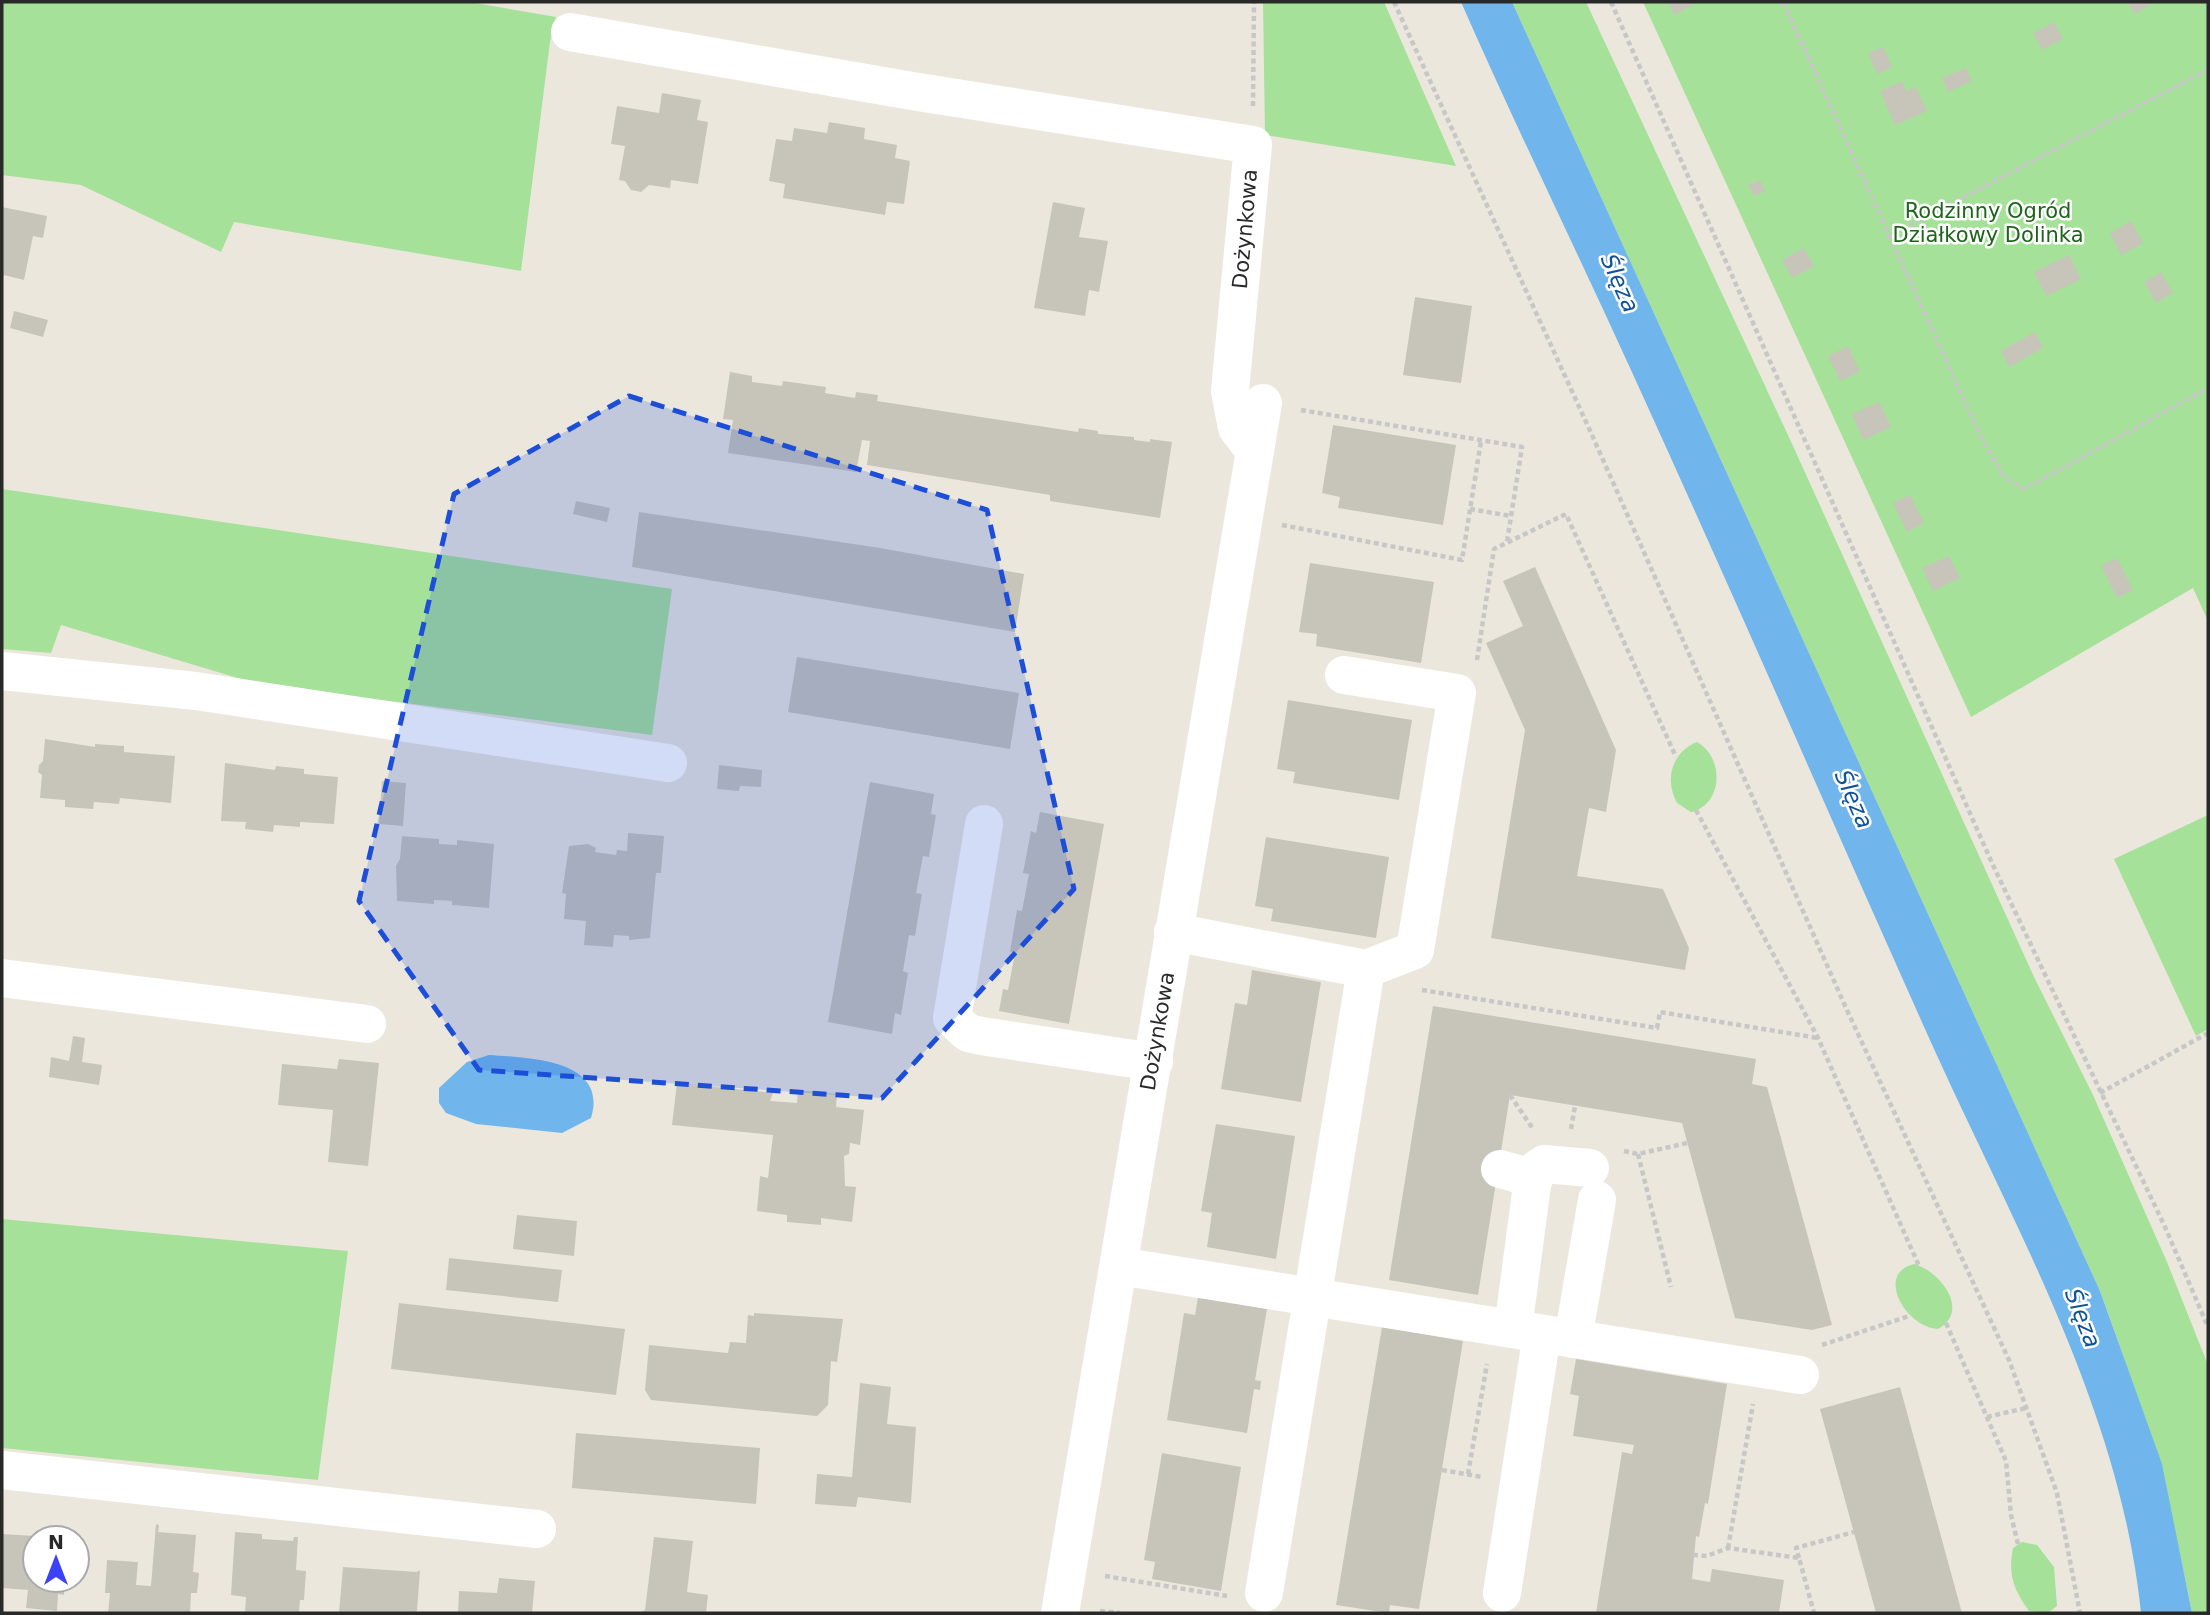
<svg xmlns="http://www.w3.org/2000/svg" width="2210" height="1615" font-family="'DejaVu Sans',sans-serif">
	<rect width="100%" height="100%" fill="#ebe7dc"/>
	<g fill="#a5e199">
		<path d="M2 2H469L556 17 550 42 521 271 234 222 221 252 81 185 2 175Z"/>
		<path d="M1263 2H1384L1456 166 1265 135Z"/>
		<path d="M1512 2H1586L1793 446 2034 977 2093 1095 2167 1262 2208 1365V1613H2192C2171 1503 2139 1396 2100 1291Z"/>
		<path d="M1643 2H2208V621L2193 588 1971 717Z"/>
		<path d="M2 489 672 589 652 735 258 684 61 625 51 653 2 649Z"/>
		<path d="M1697 742C1724 757 1724 804 1691 812L1677 803C1664 779 1672 752 1697 742Z"/>
		<path d="M2208 815V1029L2196 1036 2114 859Z"/>
		<path d="M2 1219 348 1251 318 1480 2 1448Z"/>
		<path d="M1914 1264C1940 1271 1971 1311 1938 1329 1905 1327 1875 1273 1914 1264Z"/>
		<path d="M2022 1542 2037 1545 2054 1567 2057 1606 2048 1613 2029 1611C2013 1589 2008 1574 2013 1548Z"/>
	</g>
	<g fill="#70b6ec">
		<path d="M1461 2H1512L2100 1291 2162 1464 2192 1613H2141C2120 1405 2009 1218 1925 1029 1827 810 1731 589 1631 370 1575 247 1515 125 1461 2Z"/>
		<path d="M489 1055C528 1058 609 1059 591 1118L562 1133 476 1124 446 1113 439 1103V1088L467 1062Z"/>
	</g>
	<g fill="#c7c5ba">
		<path d="M1667 2H1693L1695 4 1675 15Z"/>
		<path d="M2127 2H2154L2135 14Z"/>
		<path d="M2054 22 2063 39 2042 50 2033 33Z"/>
		<path d="M1883 47 1892 67 1877 74 1868 53Z"/>
		<path d="M1966 68 1972 81 1948 92 1942 78Z"/>
		<path d="M1902 81 1906 91 1916 87 1927 111 1895 125 1880 91Z"/>
		<path d="M662 93 701 100 697 120 708 122 698 184 671 180 670 188 649 185 641 192 631 190 625 181 619 180 625 146 611 144 617 106 659 113Z"/>
		<path d="M829 122 865 128 864 139 897 145 895 158 910 161 904 204 887 202 885 215 783 198 785 184 769 181 776 139 792 141 794 128 827 133Z"/>
		<path d="M1760 180 1765 191 1754 196 1748 185Z"/>
		<path d="M1053 202 1085 208 1079 237 1108 241 1099 292 1089 290 1085 316 1034 308Z"/>
		<path d="M2 207 47 216 43 238 33 236 24 280 4 275 2 282Z"/>
		<path d="M2131 221 2143 243 2121 255 2110 233Z"/>
		<path d="M1804 248 1814 266 1792 278 1782 260Z"/>
		<path d="M2069 255 2081 279 2046 296 2034 272Z"/>
		<path d="M2161 272 2173 293 2156 303 2144 282Z"/>
		<path d="M1415 297 1472 306 1461 383 1403 375Z"/>
		<path d="M14 311 48 320 43 337 10 328Z"/>
		<path d="M2035 332 2043 348 2009 367 2001 351Z"/>
		<path d="M1848 346 1860 372 1840 381 1828 356Z"/>
		<path d="M730 372 752 376V382L782 386 783 381 826 387 825 393 855 398 856 392 878 395 877 401 1078 432 1079 428 1098 431V434L1134 437V440L1150 442V439L1172 442 1160 518 1050 501V495L867 465 870 441 862 440 856 472 728 453 733 420 723 419Z"/>
		<path d="M1879 402 1891 427 1863 440 1852 414Z"/>
		<path d="M1333 425 1456 445 1443 525 1338 508 1340 497 1322 493Z"/>
		<path d="M1910 495 1924 523 1907 532 1893 503Z"/>
		<path d="M576 501 610 508 607 522 573 514Z"/>
		<path d="M639 512 880 548 1024 574 1015 632 632 567Z"/>
		<path d="M1949 556 1960 578 1933 591 1922 568Z"/>
		<path d="M2117 558 2133 590 2117 598 2101 566Z"/>
		<path d="M1310 563 1434 582 1421 663 1316 646 1317 634 1299 632Z"/>
		<path d="M1535 567 1616 750 1606 812 1589 808 1577 876 1663 889 1689 948 1685 970 1491 938 1525 730 1486 643 1523 626 1503 581Z"/>
		<path d="M797 657 1019 693 1010 749 788 712Z"/>
		<path d="M1288 700 1412 720 1399 800 1293 783 1295 772 1277 769Z"/>
		<path d="M45 739 95 747V744L124 746V752L175 756 171 803 120 798 119 804 94 802 93 809 65 807V800L40 798 42 775 38 772 39 765 43 761Z"/>
		<path d="M225 763 275 770 276 766 304 769V774L338 777 334 824 300 822V827L274 825 273 832 245 829 246 822 221 821Z"/>
		<path d="M719 765 762 770 761 787 740 786 739 791 717 789Z"/>
		<path d="M382 781 406 783 403 826 379 824Z"/>
		<path d="M870 782 934 794 931 814 936 815 929 857 923 856 916 893 922 894 915 936 909 935 903 971 908 973 901 1015 895 1013 892 1034 828 1022Z"/>
		<path d="M1040 812 1104 824 1069 1024 999 1011 1003 989 1008 990 1015 953 1010 952 1017 910 1022 911 1029 874 1023 873 1031 831 1036 833Z"/>
		<path d="M628 833 664 836 661 873H656L650 938 629 940V936L614 935 613 947 584 945 586 921 564 919 566 894 562 893 569 846 588 844 596 848 595 852 616 855 617 850 627 851Z"/>
		<path d="M402 836 439 839V844L457 845V840L494 844 489 908 452 905V901L434 900V904L397 901 396 866 400 859Z"/>
		<path d="M1266 837 1389 857 1376 938 1271 921 1273 909 1255 906Z"/>
		<path d="M1252 970 1321 982 1301 1102 1221 1089 1235 1003 1247 1005Z"/>
		<path d="M1433 1006 1756 1059 1752 1084 1767 1087 1832 1325 1812 1330 1735 1318 1682 1123 1510 1095 1478 1295 1389 1280Z"/>
		<path d="M73 1036 85 1038 82 1062 102 1065 99 1085 49 1077 51 1057 69 1061Z"/>
		<path d="M339 1059 379 1063 368 1166 328 1162 333 1110 278 1105 282 1064 337 1069Z"/>
		<path d="M677 1083 773 1093 770 1101 797 1103 798 1090 837 1094 836 1107 864 1110 860 1145 850 1143 849 1154 844 1156 845 1186 856 1187 852 1222 821 1218V1225L787 1222V1215L757 1211 760 1176 768 1178 773 1135 672 1125Z"/>
		<path d="M1216 1124 1295 1136 1276 1259 1207 1247 1212 1213 1201 1211Z"/>
		<path d="M517 1215 577 1221 574 1256 513 1249Z"/>
		<path d="M449 1258 562 1270 558 1302 446 1290Z"/>
		<path d="M1198 1297 1267 1309 1255 1380 1261 1381 1260 1390 1254 1389 1247 1433 1167 1420 1184 1313 1195 1315Z"/>
		<path d="M399 1303 625 1329 616 1395 391 1369Z"/>
		<path d="M754 1313 843 1319 837 1362 831 1361 828 1405 817 1416 651 1400 645 1390 649 1345 728 1353 730 1342 746 1343 748 1315 754 1316Z"/>
		<path d="M1382 1327 1463 1341 1419 1609 1390 1605 1389 1613 1336 1605Z"/>
		<path d="M1576 1359 1727 1384 1708 1504 1705 1503 1699 1537 1696 1536 1692 1579 1710 1582 1712 1569 1784 1580 1779 1613H1596L1622 1452 1632 1454 1634 1445 1573 1436 1579 1396 1570 1394Z"/>
		<path d="M860 1383 891 1387 887 1424 916 1427 911 1503 858 1497 856 1507 815 1504 817 1474 852 1477Z"/>
		<path d="M1900 1387 1962 1613H1876L1820 1409Z"/>
		<path d="M576 1433 760 1448 756 1504 572 1488Z"/>
		<path d="M1162 1453 1241 1467 1221 1591 1152 1579 1155 1562 1144 1560Z"/>
		<path d="M156 1524 159 1525 158 1532 196 1535 193 1572 199 1573 197 1593H191L190 1613H108L110 1593H105L107 1560 138 1562 136 1585 151 1586Z"/>
		<path d="M235 1532 262 1534V1539L293 1541 294 1537H298L296 1570 306 1571 304 1600H300L299 1613H245L246 1597 231 1595Z"/>
		<path d="M2 1534 35 1536V1580H65L64 1595 58 1594 57 1611 26 1608 28 1590 2 1588Z"/>
		<path d="M654 1537 693 1541 687 1592 708 1595 706 1613H639L645 1610Z"/>
		<path d="M343 1567 417 1572 420 1570 417 1611 411 1613H339Z"/>
		<path d="M499 1578 535 1581 532 1613H458L459 1591 497 1593Z"/>
	</g>
	<g fill="none" stroke-linecap="round" stroke-linejoin="round">
		<g stroke="#c7c7c7" stroke-width="4.5" stroke-dasharray="5 3.5" stroke-linecap="butt">
			<path d="M1394 2 1592 435 1846 1008 2009 1360 2057 1493 2080 1613"/>
			<path d="M1611 2 1992 863 2165 1227 2208 1327"/>
			<path d="M1783 2 1981 437 2004 477 2024 489 2208 388"/>
			<path d="M1253 106 1254 2"/>
			<path d="M1887 237 2208 70"/>
			<path d="M1301 410 1522 447 1507 542"/>
			<path d="M1470 509 1511 516"/>
			<path d="M1282 525 1462 560 1481 441"/>
			<path d="M1477 660 1494 549 1566 514 1676 757"/>
			<path d="M1696 810 1818 1038 1919 1266"/>
			<path d="M1422 990 1657 1028 1660 1012 1818 1038"/>
			<path d="M2100 1093 2208 1033"/>
			<path d="M1510 1095 1533 1129"/>
			<path d="M1571 1129 1575 1106"/>
			<path d="M1624 1151 1638 1154 1687 1143"/>
			<path d="M1638 1154 1671 1287"/>
			<path d="M1946 1323 2006 1461 2011 1515 2018 1544"/>
			<path d="M1822 1345 1909 1316"/>
			<path d="M1987 1417 2026 1408"/>
			<path d="M1442 1470 1482 1477"/>
			<path d="M1468 1474 1487 1364"/>
			<path d="M1728 1548 1753 1404"/>
			<path d="M1693 1555 1707 1556 1728 1548 1799 1558 1814 1613"/>
			<path d="M1799 1558 1796 1548 1854 1532"/>
			<path d="M1105 1576 1227 1596"/>
			<path d="M1100 1611 1120 1613"/>
		</g>
		<g stroke="#fff" stroke-width="38">
			<path d="M570 32 918 92 1253 145 1230 391 1237 428 1254 450"/>
			<path d="M2 671 196 691 668 763"/>
			<path d="M984 824 952 1018 968 1033 981 1036 1154 1062"/>
			<path d="M1173 932 1366 969 1415 950 1457 693 1344 675"/>
			<path d="M2 978 367 1024"/>
			<path d="M1500 1169 1525 1176 1532 1185 1513 1329"/>
			<path d="M1532 1185 1537 1169 1544 1164 1590 1168"/>
			<path d="M1119 1266 1800 1375"/>
			<path d="M1573 1339 1597 1200"/>
			<path d="M2 1470 537 1529"/>
			<path d="M1264 1593 1366 969"/>
			<path d="M1502 1593 1542 1334"/>
			<path id="s1" d="M1060 1613 1263 403"/>
		</g>
	</g>
	<path fill="#1d4ed8" fill-opacity="0.2" stroke="#1d4ed8" stroke-width="5" stroke-dasharray="14 9" stroke-linejoin="round" d="M629 396 987 510 1074 889 882 1098 479 1070 359 901 454 494Z"/>
	<g text-anchor="middle" dominant-baseline="central" stroke-width="5" stroke-linejoin="round" paint-order="stroke">
		<g font-size="21" fill="#1e651b" stroke="#fff">
			<text x="1988" y="211">Rodzinny Ogród<tspan x="1988" dy="24">Działkowy Dolinka</tspan></text>
		</g>
		<g font-size="21" fill="#292929" stroke="#fff">
			<text transform="translate(1245 229) rotate(-85)">Dożynkowa</text>
			<text stroke="none"><textPath href="#s1" startOffset="590">Dożynkowa</textPath></text>
		</g>
		<g font-size="23" font-style="italic" fill="#105297" stroke="#fff">
			<text transform="translate(1620 283) rotate(66)">Ślęza</text>
			<text transform="translate(1854 799) rotate(66)">Ślęza</text>
			<text transform="translate(2083 1318) rotate(69)">Ślęza</text>
		</g>
	</g>
	<rect width="2210" height="1615" fill="none" stroke="#292929" stroke-width="7"/>
	<g transform="translate(56 1559)"><circle r="33" fill="#ffffff" stroke="#a9a9a9" stroke-width="2"/>
	<path d="M0-5L12 26L0 18L-12 26Z" fill="#3e42f6"/>
	<text y="-10" font-size="19" font-weight="bold" text-anchor="middle" fill="#292929">N</text>
	</g>
</svg>
